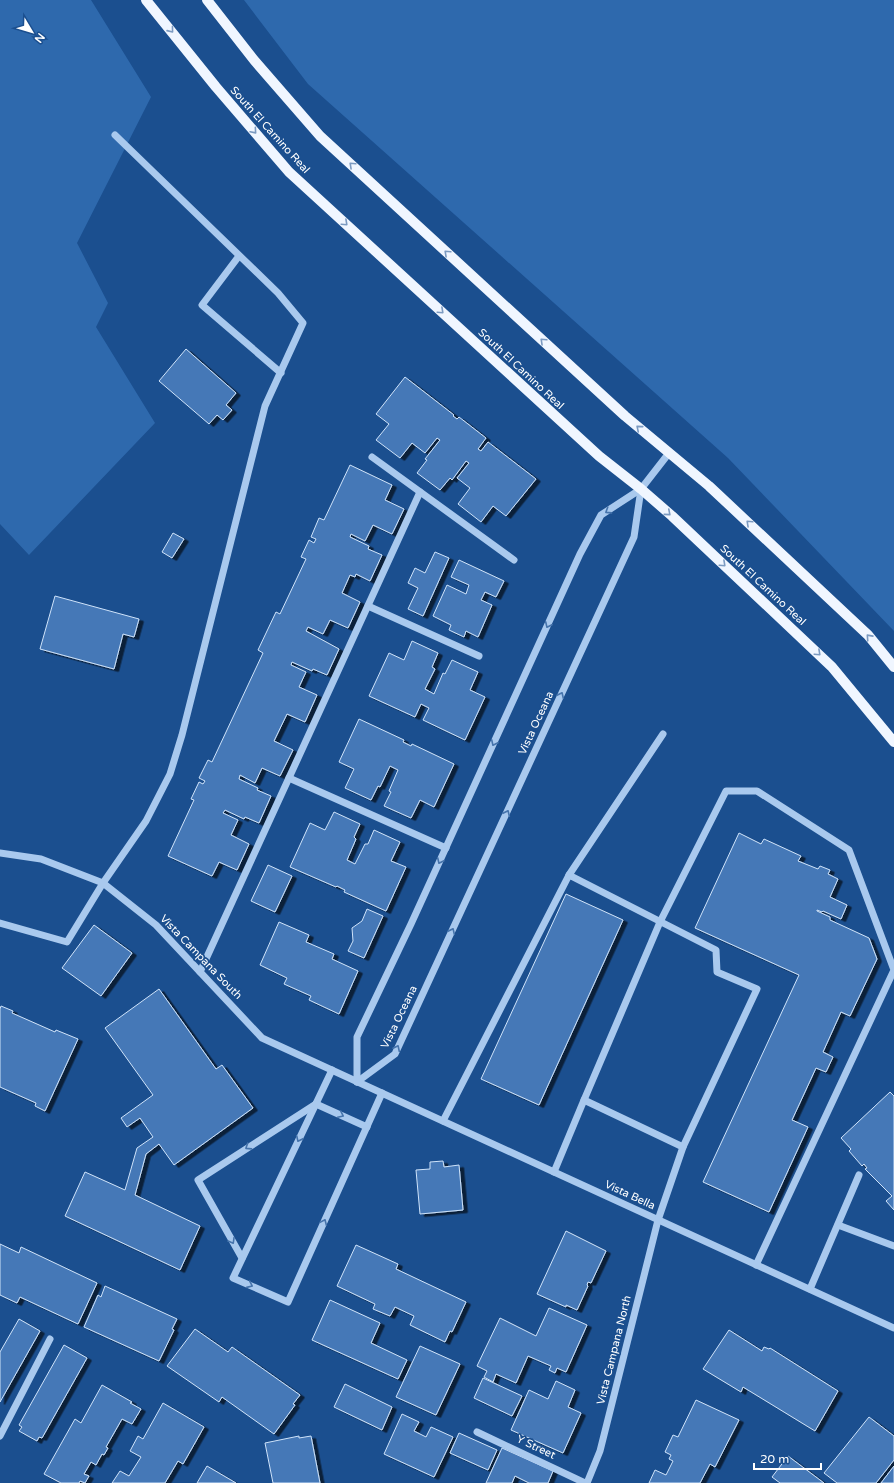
<svg xmlns="http://www.w3.org/2000/svg" width="894" height="1483" font-family="'Varela Round',sans-serif">
	<defs>
		<filter id="shadow"><feDropShadow dx="4.5" dy="2.5" stdDeviation="0" flood-color="#0009"/></filter>
	</defs>
	<rect width="100%" height="100%" fill="#1b4f8f"/>
	<g fill="#2e69ad">
		<path d="M0 0H91L151 97 77 243 108 303 96 327 155 423 29 555 0 524Z"/>
		<path d="M244 0H894V631L728 458 308 84Z"/>
	</g>
	<g fill="#4478b7" stroke="#cfe3fa" filter="url(#shadow)">
		<path d="M186 349 236 393 226 405 232 410 223 420 217 415 209 424 159 381Z"/>
		<path d="M405 377 454 415 453 416 457 419 459 417 486 438 478 449 481 451 488 442 536 479 506 516 493 506 481 522 458 504 470 488 457 478 469 463 466 461 452 480 450 478 440 490 417 473 427 460 425 459 440 440 437 438 425 453 412 443 400 458 376 440 389 424 376 414Z"/>
		<path d="M350 465 392 485 385 500 404 509 392 534 373 525 365 541 351 534 350 537 369 546 368 549 382 555 370 581 356 574 355 577 350 575 342 593 360 602 348 628 330 620 323 634 308 627 306 631 339 649 327 675 313 669 312 671 292 662 291 665 306 672 299 687 317 695 305 722 287 714 274 741 293 750 280 776 262 768 255 783 240 775 239 779 258 788 257 790 271 796 259 823 245 817 244 819 225 810 223 813 238 820 231 835 249 844 237 870 219 862 212 876 168 856 194 800 191 799 199 782 203 784 205 781 199 778 208 760 212 762 263 653 258 650 276 612 280 614 306 559 301 557 309 540 314 543 316 539 311 537 319 518 324 520Z"/>
		<path d="M173 533 184 539 172 558 162 552Z"/>
		<path d="M435 552 449 558 423 616 408 609 418 588 408 583 415 568 425 573Z"/>
		<path d="M459 560 504 581 496 597 485 592 481 600 492 605 478 637 466 631 464 637 449 630 451 625 433 616 447 585 466 594 469 585 451 577Z"/>
		<path d="M55 596 139 619 134 637 123 634 114 669 40 649Z"/>
		<path d="M412 641 438 653 432 667 435 669 425 689 434 694 443 673 445 674 452 660 478 672 470 690 485 697 465 740 423 720 429 708 421 704 415 717 369 696 389 653 404 660Z"/>
		<path d="M359 719 404 740 403 742 411 746 412 744 454 764 434 807 420 800 411 818 384 806 391 792 389 791 398 770 390 766 380 787 378 786 371 800 345 788 354 769 339 762Z"/>
		<path d="M334 812 360 824 354 837 356 839 347 860 355 864 365 844H368L374 830 400 842 391 861 406 867 386 911 344 892 345 890 337 886 336 887 290 867 310 823 325 830Z"/>
		<path d="M739 833 761 844 764 839 801 856 798 861 818 869 820 866 830 870 828 874 838 879 830 897 847 905 841 919 823 911 822 912 817 910V911L830 917V920L869 938 877 959 850 1016 841 1012 823 1052 833 1057 826 1072 816 1068 792 1120 808 1127 769 1212 703 1182 799 975 695 928Z"/>
		<path d="M268 865 292 876 275 912 251 901Z"/>
		<path d="M566 894 623 920 539 1105 481 1079Z"/>
		<path d="M367 909 383 916 364 958 348 951 353 941 352 928 362 921Z"/>
		<path d="M279 922 309 935 306 942 334 954 332 959 358 971 339 1014 309 1000 311 996 284 984 287 978 260 965Z"/>
		<path d="M94 925 132 953 101 996 62 968Z"/>
		<path d="M159 989 216 1069 222 1065 253 1108 174 1165 159 1144 146 1154 135 1195 200 1226 180 1270 65 1216 85 1172 125 1190 137 1148 153 1137 140 1118 127 1127 121 1118 153 1095 105 1028Z"/>
		<path d="M1 1006 13 1011 12 1013 55 1032 56 1030 78 1039 45 1111 35 1106 36 1103 0 1087V1009Z"/>
		<path d="M890 1092 894 1096V1210L886 1201 892 1196 865 1169 867 1168 864 1164 862 1166 849 1151 851 1149 841 1138Z"/>
		<path d="M443 1161 444 1167 459 1165 463 1210 420 1214 416 1170 430 1169V1162Z"/>
		<path d="M566 1231 606 1251 591 1283 588 1282 587 1285 588 1286 577 1310 566 1305V1307L537 1294Z"/>
		<path d="M0 1244 19 1253 21 1247 97 1283 78 1324 20 1297 17 1303 0 1295Z"/>
		<path d="M356 1245 398 1264 396 1269 466 1302 452 1332 450 1331 445 1342 410 1325 414 1316 395 1307 390 1316 373 1309 375 1304 337 1286Z"/>
		<path d="M105 1286 177 1319 172 1329 174 1330 159 1361 84 1327 98 1295 101 1297Z"/>
		<path d="M330 1300 380 1323 371 1343 407 1360 398 1379 312 1340Z"/>
		<path d="M549 1308 587 1325 566 1372 557 1368 555 1373 549 1370 551 1366 528 1356 516 1383 496 1374 493 1382 484 1377 487 1371 477 1366 500 1318 536 1336Z"/>
		<path d="M19 1319 40 1331 0 1402V1352Z"/>
		<path d="M195 1329 228 1352 232 1347 300 1395 293 1404 295 1405 274 1434 222 1397 219 1402 167 1366Z"/>
		<path d="M729 1330 762 1351 764 1347 769 1349 770 1348 838 1391 815 1431 743 1387 741 1392 703 1369Z"/>
		<path d="M64 1345 87 1358 42 1438 39 1437 37 1441 19 1431 22 1427 19 1425Z"/>
		<path d="M420 1346 460 1364 436 1415 396 1397Z"/>
		<path d="M483 1378 522 1396 512 1416 474 1398Z"/>
		<path d="M556 1381 575 1390 568 1407 581 1413 563 1453 511 1430 529 1390 548 1399Z"/>
		<path d="M345 1384 392 1407 382 1430 334 1407Z"/>
		<path d="M102 1385 132 1402 130 1403 141 1409 132 1424 122 1419 106 1447 108 1448 104 1455 102 1454 96 1465 91 1462 84 1474 89 1476 85 1483 80 1481 79 1483H61L44 1474 75 1419 81 1423Z"/>
		<path d="M696 1400 739 1420 715 1467 710 1464 700 1483H649L655 1470 666 1475 673 1461 669 1459 671 1455 665 1452 673 1435 678 1437Z"/>
		<path d="M163 1403 204 1427 183 1464 178 1461 165 1483H112L120 1471 129 1476 141 1457 130 1451 138 1436 143 1439Z"/>
		<path d="M402 1414 419 1422 414 1431 426 1437 431 1427 453 1437 434 1477 384 1454Z"/>
		<path d="M869 1417 894 1436V1460L876 1483H837L824 1473Z"/>
		<path d="M459 1433 497 1450 488 1470 450 1453Z"/>
		<path d="M299 1436V1438L311 1436 320 1483H273L265 1443Z"/>
		<path d="M502 1448 553 1471 548 1483H529L515 1476 512 1483H486Z"/>
		<path d="M788 1456 824 1483H780L772 1477Z"/>
		<path d="M207 1466 236 1483H197Z"/>
		<path d="M894 1466V1483H881Z"/>
	</g>
	<g fill="none" stroke-linecap="round" stroke-linejoin="round">
		<g stroke="#a9c9ee" stroke-width="7">
			<path d="M239 256 202 305 281 373"/>
			<path d="M372 457 514 560"/>
			<path d="M368 606 479 656"/>
			<path d="M289 778 446 848"/>
			<path d="M0 853 41 859 103 883 156 925 262 1038 894 1328"/>
			<path d="M569 875 663 734"/>
			<path d="M0 923 67 942 103 883 146 821 170 774 182 735 265 406 303 323 278 293 115 135"/>
			<path d="M200 972 420 492"/>
			<path d="M332 1070 233 1278 288 1302 382 1093"/>
			<path d="M357 1082V1037L411 924 580 554 601 515 641 489 669 453"/>
			<path d="M357 1082 395 1054 634 537 641 489"/>
			<path d="M316 1104 367 1127"/>
			<path d="M443 1121 569 875 716 950 717 972 757 989 683 1147 658 1220 600 1451 587 1483"/>
			<path d="M683 1147 584 1100 660 922 726 791H757L849 850 894 970 756 1265"/>
			<path d="M554 1172 584 1100"/>
			<path d="M838 1225 894 1246"/>
			<path d="M242 1258 198 1180 316 1104"/>
			<path d="M810 1289 859 1175"/>
			<path d="M477 1432 585 1483"/>
			<path d="M0 1436 50 1339"/>
		</g>
		<g stroke="#f0f6ff" stroke-width="10">
			<path d="M146 0 216 87 289 172 599 456 641 489 672 516 832 667 894 742"/>
			<path d="M207 0 254 60 320 136 625 416 709 486 868 635 894 667"/>
		</g>
	</g>
	<defs><path id="oneway-chevron" d="M-2-3.5L2.5 0L-2 3.5" fill="none" stroke-width="1.6" stroke-linecap="round" stroke-linejoin="round"/></defs>
	<g stroke="#7b9ac1">
		<use href="#oneway-chevron" transform="translate(171 30) rotate(51)"/>
		<use href="#oneway-chevron" transform="translate(254 131) rotate(49)"/>
		<use href="#oneway-chevron" transform="translate(352 165) rotate(-137)"/>
		<use href="#oneway-chevron" transform="translate(345 223) rotate(43)"/>
		<use href="#oneway-chevron" transform="translate(447 253) rotate(-137)"/>
		<use href="#oneway-chevron" transform="translate(441 311) rotate(43)"/>
		<use href="#oneway-chevron" transform="translate(543 341) rotate(-137)"/>
		<use href="#oneway-chevron" transform="translate(639 428) rotate(-140)"/>
		<use href="#oneway-chevron" transform="translate(668 513) rotate(41)"/>
		<use href="#oneway-chevron" transform="translate(749 523) rotate(-137)"/>
		<use href="#oneway-chevron" transform="translate(723 564) rotate(43)"/>
		<use href="#oneway-chevron" transform="translate(869 637) rotate(-132)"/>
		<use href="#oneway-chevron" transform="translate(818 653) rotate(43)"/>
	</g>
	<g stroke="#4674ac">
		<use href="#oneway-chevron" transform="translate(608 511) rotate(147)"/>
		<use href="#oneway-chevron" transform="translate(548 625) rotate(115)"/>
		<use href="#oneway-chevron" transform="translate(561 695) rotate(-65)"/>
		<use href="#oneway-chevron" transform="translate(494 743) rotate(115)"/>
		<use href="#oneway-chevron" transform="translate(507 813) rotate(-65)"/>
		<use href="#oneway-chevron" transform="translate(440 861) rotate(115)"/>
		<use href="#oneway-chevron" transform="translate(452 931) rotate(-65)"/>
		<use href="#oneway-chevron" transform="translate(397 1048) rotate(-64)"/>
		<use href="#oneway-chevron" transform="translate(341 1115) rotate(25)"/>
		<use href="#oneway-chevron" transform="translate(299 1139) rotate(115)"/>
		<use href="#oneway-chevron" transform="translate(248 1147) rotate(147)"/>
		<use href="#oneway-chevron" transform="translate(324 1222) rotate(-66)"/>
		<use href="#oneway-chevron" transform="translate(232 1241) rotate(60)"/>
		<use href="#oneway-chevron" transform="translate(250 1285) rotate(24)"/>
	</g>
	<g text-anchor="middle" dominant-baseline="central" stroke-width="3.5" stroke-linejoin="round" paint-order="stroke">
		<g font-size="11" fill="#fff" stroke="#1b4f8f">
			<text transform="translate(270 130) rotate(48)">South El Camino Real</text>
			<text transform="translate(521 369) rotate(43)">South El Camino Real</text>
			<text transform="translate(763 585) rotate(43)">South El Camino Real</text>
			<text transform="translate(536 723) rotate(-65)">Vista Oceana</text>
			<text transform="translate(201 957) rotate(46)">Vista Campana South</text>
			<text transform="translate(399 1017) rotate(-64)">Vista Oceana</text>
			<text transform="translate(630 1195) rotate(25)">Vista Bella</text>
			<text transform="translate(614 1350) rotate(-76)">Vista Campana North</text>
			<text transform="translate(536 1447) rotate(25)">Y Street</text>
		</g>
	</g>
	<g transform="translate(32 32) rotate(128)" stroke="#1b4f8f" stroke-width="3" paint-order="stroke">
	<path d="M0-3L7 15L0 10L-7 15Z" fill="#ffffff"/>
	<text y="-6" font-size="11" font-weight="bold" text-anchor="middle" fill="#ffffff">N</text>
	</g>
	<path d="M754 1463v6h67v-6" fill="none" stroke="#ffffff" stroke-width="2"/>
	<text x="760" y="1463" font-size="12" fill="#ffffff" stroke="#1b4f8f" stroke-width="3" paint-order="stroke">20 m</text>
</svg>
